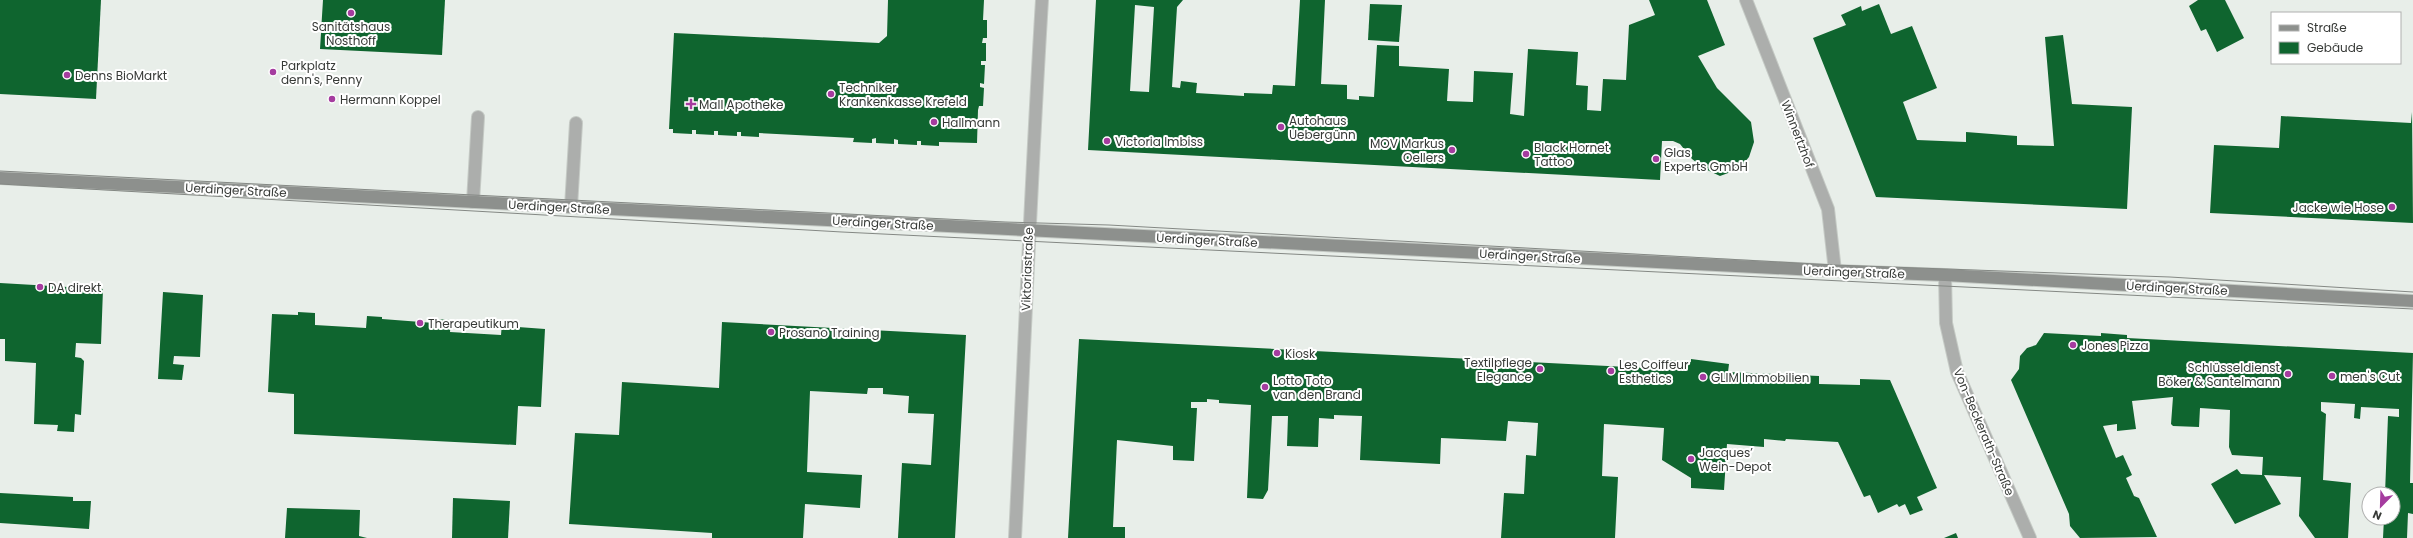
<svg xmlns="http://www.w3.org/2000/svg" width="2413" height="538" font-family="Poppins,sans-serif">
	<rect width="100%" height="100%" fill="#e8eee9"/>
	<g fill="#0f652f" fill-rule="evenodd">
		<path d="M0 0H101L96 99 0 94Z"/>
		<path d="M323 0H445L442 55 320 49Z"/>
		<path d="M888 0H984L983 20H987V38H983L982 43H986V61H981V65H985L984 84 980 83V87L984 88 983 106H979L978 110 977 143 939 142V146L921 145V141H917V145L898 144V140L894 139V144L876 143V138L872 139V143L853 142 854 138 759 133V137L741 136V132H737V136L718 135V131H714V135L696 134V130H692V134L673 133V129H669L674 33 879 43 887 36Z"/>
		<path d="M1096 0H1183L1177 7 1172 87 1180 88 1181 81 1197 83 1196 93 1244 96V93L1272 94 1273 85 1295 86 1300 0H1325L1321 84 1347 85V99L1359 100V96L1374 97 1377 45 1399 46V66L1449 69 1447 101 1473 102 1474 71 1513 73 1510 114 1524 116 1528 49 1578 52 1576 85 1588 86 1587 110 1601 111 1603 79 1626 80 1629 25 1655 15 1649 0H1707L1725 45 1698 56 1717 88 1751 122 1754 142 1749 157 1739 169 1720 176 1705 169 1692 159 1680 144 1673 141H1662L1660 180 1088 150ZM1135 5 1154 7 1149 92 1130 91Z"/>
		<path d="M2198 0H2225L2244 38 2217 52 2206 29 2201 31 2189 6Z"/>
		<path d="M1370 4 1402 5 1399 42 1368 40Z"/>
		<path d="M1879 4 1891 34 1912 26 1937 88 1903 102 1917 140 1966 142V132L2017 136V145L2054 146 2045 37 2063 35 2072 104 2132 107 2127 209 1876 197 1813 38 1846 25 1841 15 1861 6 1862 11Z"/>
		<path d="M2412 112 2413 223 2210 213 2214 145 2279 148 2281 116 2411 123Z"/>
		<path d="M0 283 103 289 101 344 76 343 75 357 81 358 84 361 81 415 75 414 74 432 57 431 58 425 34 424 36 363 5 361V339H0Z"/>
		<path d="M163 292 203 295 200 357 174 356 173 364 184 365 182 380 158 379Z"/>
		<path d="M298 312 315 313V325L366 328 367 316 382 317V319L434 323V319L451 320 450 332 501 335 502 323 518 324V327L545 329 541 407 518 406 516 445 294 434V394L268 392 272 314 298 315Z"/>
		<path d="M722 322 966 335 955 538H898L902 463 931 465 934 414 908 413 909 396 883 394V388H868L867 394 810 391 807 472 862 475 860 508 805 504 803 538H712V533L569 524 575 433 619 435 622 382 719 388Z"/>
		<path d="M2044 333 2101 336V333L2127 335V338L2413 353 2410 483H2413V514L2408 513 2407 538H2383L2384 518H2393V494H2385L2388 416 2399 417V409L2361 407 2360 419 2354 418 2355 404 2321 402V411L2326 414 2323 480 2351 483 2348 538H2315L2299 516 2301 477 2264 475 2281 504 2235 524 2211 484 2237 469 2241 474 2262 475 2263 457 2232 455 2229 447 2230 410 2200 408 2199 427 2173 426 2171 424 2173 397 2132 401 2136 429 2117 431V424L2103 426 2116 458 2123 455 2132 475 2126 478 2134 496 2139 498 2157 537 2080 538 2070 526 2069 514 2011 380 2019 369 2020 356 2027 348 2036 345Z"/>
		<path d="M1079 339 1667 369 1668 360 1691 362V359L1729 364 1728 372 1819 376V384L1860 385V379L1890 380 1937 488 1917 497 1923 510 1910 515 1905 504 1899 507 1897 504 1878 513 1870 495 1864 497 1838 442 1786 439 1785 441 1764 439V447L1727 444 1724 490 1691 488V478L1662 460 1664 428 1604 424 1602 476 1618 477 1615 538H1501L1504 493 1524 494 1526 455 1536 456 1538 423 1508 421 1506 441 1441 438 1440 464 1360 460 1362 416 1334 415V419L1319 418 1318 447 1287 446 1288 416H1272L1268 490 1263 499 1247 498 1251 405 1219 403V400L1207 399V402H1191V408H1197L1194 461 1173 460V446L1117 440 1113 527H1125V538H1068Z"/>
		<path d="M0 493 73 497V501H91L89 529 0 523Z"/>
		<path d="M453 498 510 501 508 538H452Z"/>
		<path d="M287 508 360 510 359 536 367 538H285Z"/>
		<path d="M1956 533 1958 538H1944Z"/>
	</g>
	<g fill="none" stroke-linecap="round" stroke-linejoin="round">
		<defs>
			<g id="lane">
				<path d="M473 202 478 117"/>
				<path d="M571 207 576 123"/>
			</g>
			<g id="street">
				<path d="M1746 0 1828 209 1835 271"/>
				<path d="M1945 275 1946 323 1957 372 2030 538"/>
				<path d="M1015 538C1024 359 1031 179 1042 0"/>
			</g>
			<path id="secondary" d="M0 178 1835 271 1945 275 2413 301"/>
		</defs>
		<use href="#lane" stroke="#c5cac5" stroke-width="14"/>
		<use href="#street" stroke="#c5cac5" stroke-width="14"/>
		<use href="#secondary" stroke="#c5cac5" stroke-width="14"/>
		<use href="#lane" stroke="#acaeac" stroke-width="12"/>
		<use href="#street" stroke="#acaeac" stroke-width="12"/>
		<use href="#secondary" stroke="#8d908d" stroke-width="12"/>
		<g stroke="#848884" stroke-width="1">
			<path d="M0 171 1005 222 1109 225 1834 265 2170 277 2413 292"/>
			<path d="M0 184 842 232 2413 309"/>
		</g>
	</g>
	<g fill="#a53c9f" stroke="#fff" stroke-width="1.5">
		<circle cx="351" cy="13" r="4"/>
		<circle cx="273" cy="72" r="4"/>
		<circle cx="67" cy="75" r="4"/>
		<circle cx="831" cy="94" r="4"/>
		<circle cx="332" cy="99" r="4"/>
		<path d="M689 98h4v4h4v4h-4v4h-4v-4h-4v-4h4z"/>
		<circle cx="934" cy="122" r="4"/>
		<circle cx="1281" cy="127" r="4"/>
		<circle cx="1107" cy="141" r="4"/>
		<circle cx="1452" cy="150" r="4"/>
		<circle cx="1526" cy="154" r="4"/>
		<circle cx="1656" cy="159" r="4"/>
		<circle cx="2392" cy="207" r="4"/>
		<circle cx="40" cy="287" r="4"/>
		<circle cx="420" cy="323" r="4"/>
		<circle cx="771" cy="332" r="4"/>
		<circle cx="2073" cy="345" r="4"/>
		<circle cx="1277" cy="353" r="4"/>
		<circle cx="1540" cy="369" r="4"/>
		<circle cx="1611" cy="371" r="4"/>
		<circle cx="2288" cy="374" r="4"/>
		<circle cx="2332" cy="376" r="4"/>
		<circle cx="1703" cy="377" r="4"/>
		<circle cx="1265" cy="387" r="4"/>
		<circle cx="1691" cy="459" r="4"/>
	</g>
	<g text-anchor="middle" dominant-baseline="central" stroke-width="4" stroke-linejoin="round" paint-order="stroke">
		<g font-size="12" fill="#373a37" stroke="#fff" text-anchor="start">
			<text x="351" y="26" text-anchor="middle">Sanitätshaus<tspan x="351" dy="14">Nosthoff</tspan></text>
			<text x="281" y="65">Parkplatz<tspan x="281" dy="14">denn's, Penny</tspan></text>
			<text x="75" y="75">Denns BioMarkt</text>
			<text x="839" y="87">Techniker<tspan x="839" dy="14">Krankenkasse Krefeld</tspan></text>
			<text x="340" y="99">Hermann Koppel</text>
			<text x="699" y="104">Mall Apotheke</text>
			<text x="1289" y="120">Autohaus<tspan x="1289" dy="14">Uebergünn</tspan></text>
			<text x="942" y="122">Hallmann</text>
			<text x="1115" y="141">Victoria Imbiss</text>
			<text x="1444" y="143" text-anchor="end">MOV Markus<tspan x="1444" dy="14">Oellers</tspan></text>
			<text x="1534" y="147">Black Hornet<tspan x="1534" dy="14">Tattoo</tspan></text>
			<text x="1664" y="152">Glas<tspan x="1664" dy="14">Experts GmbH</tspan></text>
			<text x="2384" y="207" text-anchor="end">Jacke wie Hose</text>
			<text x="48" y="287">DA direkt</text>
			<text x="428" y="323">Therapeutikum</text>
			<text x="779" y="332">Prosano Training</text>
			<text x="2081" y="345">Jones Pizza</text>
			<text x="1285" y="353">Kiosk</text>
			<text x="1532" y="362" text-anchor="end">Textilpflege<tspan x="1532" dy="14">Elegance</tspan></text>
			<text x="1619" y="364">Les Coiffeur<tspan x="1619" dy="14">Esthetics</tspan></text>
			<text x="2280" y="367" text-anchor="end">Schlüsseldienst<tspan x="2280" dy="14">Böker &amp; Santelmann</tspan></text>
			<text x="2340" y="376">men's Cut</text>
			<text x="1711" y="377">GLIM Immobilien</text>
			<text x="1273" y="380">Lotto Toto<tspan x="1273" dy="14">van den Brand</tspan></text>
			<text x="1699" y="452">Jacques’<tspan x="1699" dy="14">Wein-Depot</tspan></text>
		</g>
		<g font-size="12" fill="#373a37" stroke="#fff">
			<text transform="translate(1798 134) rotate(69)">Winnertzhof</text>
			<text transform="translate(236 190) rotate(3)">Uerdinger Straße</text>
			<text transform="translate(559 207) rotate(3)">Uerdinger Straße</text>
			<text transform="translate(883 223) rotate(3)">Uerdinger Straße</text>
			<text transform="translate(1207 240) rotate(3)">Uerdinger Straße</text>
			<text transform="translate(1530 256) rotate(3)">Uerdinger Straße</text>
			<text transform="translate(1027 269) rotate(-88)">Viktoriastraße</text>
			<text transform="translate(1854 272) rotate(2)">Uerdinger Straße</text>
			<text transform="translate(2177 288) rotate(3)">Uerdinger Straße</text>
			<text transform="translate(1984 432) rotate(67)">Von-Beckerath-Straße</text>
		</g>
	</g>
	<rect x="2271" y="12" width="130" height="52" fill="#ffffff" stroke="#afb0af"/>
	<rect x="2279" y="25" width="20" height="6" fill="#8d908d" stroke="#afb0af"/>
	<text x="2307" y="32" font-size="12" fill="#373a37">Straße</text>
	<rect x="2279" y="42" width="20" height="12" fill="#0f652f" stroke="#afb0af"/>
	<text x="2307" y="52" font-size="12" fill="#373a37">Gebäude</text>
	<g transform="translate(2381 506) rotate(203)"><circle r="19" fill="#ffffff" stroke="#afb0af"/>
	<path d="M0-3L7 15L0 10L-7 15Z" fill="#a53c9f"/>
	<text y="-6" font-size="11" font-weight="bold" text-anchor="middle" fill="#373a37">N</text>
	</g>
</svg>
